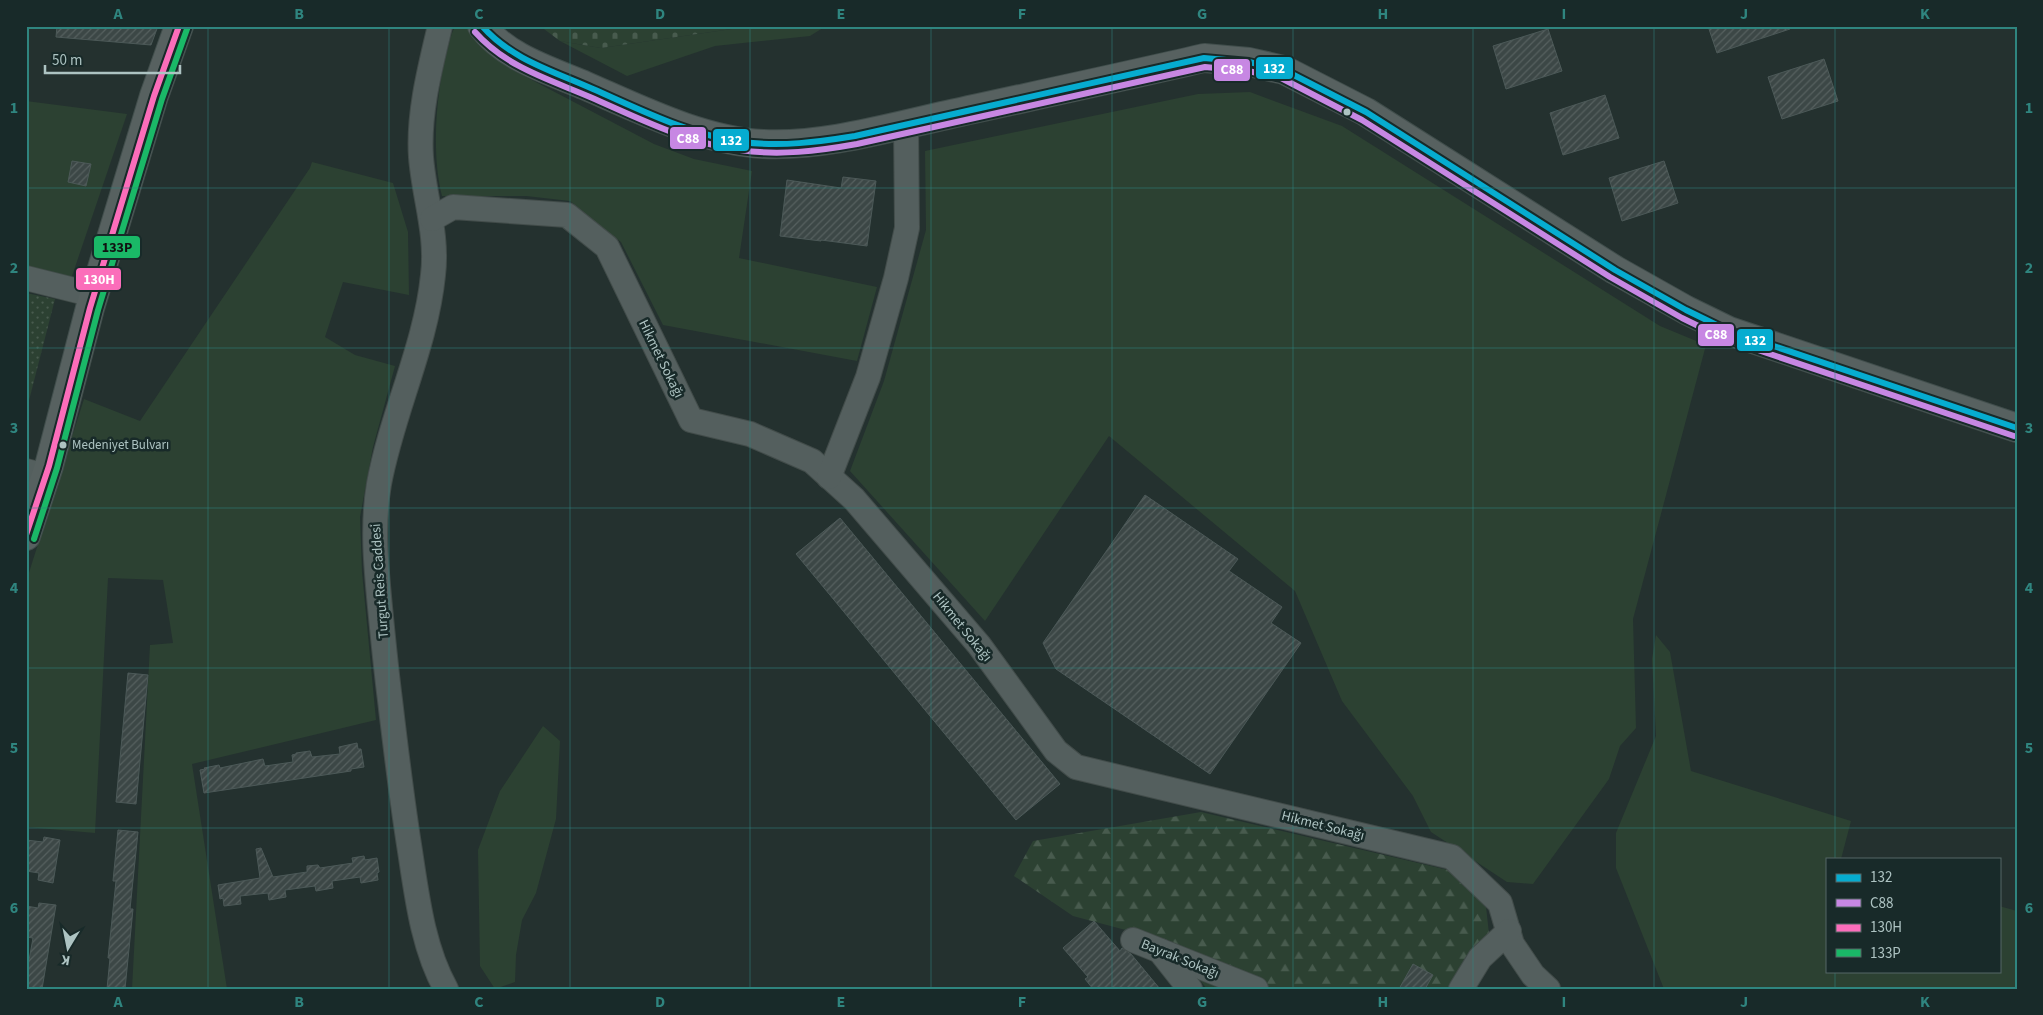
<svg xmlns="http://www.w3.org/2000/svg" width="2043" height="1015" font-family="'Source Sans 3',sans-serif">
	<defs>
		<pattern id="forest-firs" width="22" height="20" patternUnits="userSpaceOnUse" patternTransform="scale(1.25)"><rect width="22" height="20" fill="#2c4132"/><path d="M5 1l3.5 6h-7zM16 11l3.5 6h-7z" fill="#485b4e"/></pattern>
		<pattern id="cemetery-stones" width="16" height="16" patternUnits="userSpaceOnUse" patternTransform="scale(1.25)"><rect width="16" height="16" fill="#2c4132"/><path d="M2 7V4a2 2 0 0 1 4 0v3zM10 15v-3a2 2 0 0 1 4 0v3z" fill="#485b4e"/></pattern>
		<pattern id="park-dots" width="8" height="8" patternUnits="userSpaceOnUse" patternTransform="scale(1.25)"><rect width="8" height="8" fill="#2c4132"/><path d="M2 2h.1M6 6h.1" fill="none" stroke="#485b4e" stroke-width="1.8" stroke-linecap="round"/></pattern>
		<pattern id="building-hatch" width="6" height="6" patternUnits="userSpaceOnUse" patternTransform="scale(1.25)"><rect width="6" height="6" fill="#3c4746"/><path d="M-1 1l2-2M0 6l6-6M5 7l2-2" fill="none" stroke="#56605f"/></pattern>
	</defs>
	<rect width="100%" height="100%" fill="#24312f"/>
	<g fill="#2c4132">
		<path d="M456 26H466L509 68 654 144 694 159 752 171 739 258 877 287 857 361 663 325 621 242 570 201 526 196H442C431 153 436 90 448 48 450 41 451 32 456 26Z"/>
		<path d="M826 26 810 36 715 46 627 76 560 41 601 48 745 27Z"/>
		<path d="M1250 92 1342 126 1660 326 1706 345 1633 619 1636 728 1620 746 1609 779 1533 884 1507 882 1431 832 1413 796 1342 701 1295 591 1109 436 985 621 850 471 884 381 926 230 925 151 1198 94Z"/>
		<path d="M26 101 127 114 70 282 26 269Z"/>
		<path d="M312 162 393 183 408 232 409 295 343 282 325 337 355 355 395 366 373 447 360 517 362 572 376 720 192 764 227 989H132L150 645 173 643 163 580 108 578 95 833 26 827V582L84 399 140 421 310 168Z"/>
		<path d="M1656 635 1670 652 1691 771 1851 821 1841 859H1827V971H1999V906L2017 911V989H1664L1616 868V833L1656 736 1652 659Z"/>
		<path d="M543 726 560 741 556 819 536 893 522 920 516 955 515 982 495 989 480 966 478 850 500 791Z"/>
	</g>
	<path fill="url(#forest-firs)" d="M1201 812 1448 870 1486 907 1489 934 1451 989H1207L1171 942 1073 916 1014 876 1033 841Z"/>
	<path fill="url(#cemetery-stones)" d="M540 26H779L745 27 601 48 560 41Z"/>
	<path fill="url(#park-dots)" d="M26 293 55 299 26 412Z"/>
	<g fill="url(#building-hatch)" stroke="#4c5958">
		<path d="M57 26H158L151 45 56 37Z"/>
		<path d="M1708 26H1790V29L1717 53Z"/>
		<path d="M1548 29 1562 71 1506 89 1493 46Z"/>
		<path d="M1824 59 1838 101 1782 119 1768 77Z"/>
		<path d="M1605 95 1619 138 1563 155 1550 113Z"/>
		<path d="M72 161 91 164 86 186 68 182Z"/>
		<path d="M1664 161 1678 203 1622 221 1609 178Z"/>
		<path d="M843 177 876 181 867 246 821 240V241L780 236 787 180 841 188Z"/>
		<path d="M1145 495 1238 559 1229 571 1282 607 1271 623 1301 643 1210 774 1056 669 1043 643Z"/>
		<path d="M840 518 1060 784 1016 820 796 554Z"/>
		<path d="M128 673 148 675 136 804 116 802Z"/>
		<path d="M357 743 358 749H361L364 767 351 769V771L204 793 200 770 205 769 204 768 219 765 220 768 263 759 265 766 293 762 292 755 296 754V753L310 751 312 757 340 754 339 747Z"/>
		<path d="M118 830 138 832 130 909H133L125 989H107L110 958H108L116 881H113Z"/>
		<path d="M44 837 60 840 53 883 38 880 39 873 26 871V840L43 842Z"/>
		<path d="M261 848 273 877 307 872V866L318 865 320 868 353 863 352 858 364 856 365 860 377 858 379 872 377 873 378 880 361 883 360 877 332 881 333 888 316 891 315 886 285 890 286 897 269 900 268 893 240 896 241 904 224 906 223 898 220 899 218 885 260 878 256 849Z"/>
		<path d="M39 903 56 905 42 989H26V966H28L33 938 26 937V906L38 908Z"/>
		<path d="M1094 921 1120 951 1122 948 1131 954 1160 989H1093L1085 979 1088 977 1063 948Z"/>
		<path d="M1413 964 1433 975 1425 989H1399Z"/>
	</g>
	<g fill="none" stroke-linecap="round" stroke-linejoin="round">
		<defs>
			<g id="minor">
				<path d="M440 26C430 68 418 114 421 157 424 197 438 234 433 275 426 346 392 413 379 484 372 525 376 566 380 607 383 638 386 669 390 700 396 751 402 801 410 851 417 897 423 948 446 989"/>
				<path d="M432 219 453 207 567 215 607 247 691 420 750 434 812 461 854 499 979 645 1056 751 1076 767 1452 857 1500 903 1512 944 1533 975 1548 989"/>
				<path d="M26 278 94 295"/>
				<path d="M26 471 46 476"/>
				<path d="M829 477 868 377 896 278 907 228 906 124"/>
				<path d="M1133 940 1256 989"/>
				<path d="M1160 951 1190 989"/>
				<path d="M1461 989 1480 958 1509 931"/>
			</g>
			<g id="major">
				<path d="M482 26C506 58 551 71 586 86 641 110 703 141 763 144 823 147 888 128 947 115 1033 96 1118 78 1204 58L1249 62 1284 70 1366 112 1615 270 1686 310 1729 331 2017 428"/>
				<path d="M26 536 49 466 90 308 154 96 179 26"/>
			</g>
		</defs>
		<use href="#minor" stroke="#424c4a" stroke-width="26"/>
		<use href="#major" stroke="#414e4c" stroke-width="30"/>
		<use href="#minor" stroke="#545f5e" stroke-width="24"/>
		<use href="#major" stroke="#576160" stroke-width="28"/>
		<defs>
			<path id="bus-1" d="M482 26C512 60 553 71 593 89 641 110 690 135 742 142 781 147 818 142 855 136L1204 58 1249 62 1284 70 1366 112 1615 270 1686 310 1729 331 2017 428"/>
			<path id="bus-2" d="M475 32C506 67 548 79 590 97 638 118 687 143 740 150 779 156 818 151 857 144L1205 67 1248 71 1281 78 1362 120 1610 277 1682 318 1725 339 2014 436"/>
			<path id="bus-3" d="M26 535 49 466 90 308 154 96 179 26"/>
			<path id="bus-4" d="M34 539 57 468 98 310 162 99 187 29"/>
		</defs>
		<use href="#bus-1" stroke="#182a29" stroke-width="10"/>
		<use href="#bus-2" stroke="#182a29" stroke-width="10"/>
		<use href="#bus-3" stroke="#182a29" stroke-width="10"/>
		<use href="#bus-4" stroke="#182a29" stroke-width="10"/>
		<use href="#bus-1" stroke="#06acd0" stroke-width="6"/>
		<use href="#bus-2" stroke="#c787e3" stroke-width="6"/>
		<use href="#bus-3" stroke="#fb6dba" stroke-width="6"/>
		<use href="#bus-4" stroke="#1ab867" stroke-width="6"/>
	</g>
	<path fill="none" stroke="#2f857f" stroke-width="1" stroke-opacity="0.55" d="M208 26V989M389 26V989M570 26V989M750 26V989M931 26V989M1112 26V989M1293 26V989M1473 26V989M1654 26V989M1835 26V859M26 188H2017M26 348H2017M26 508H2017M26 668H2017M26 828H2017M1835 971V989"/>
	<g fill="#adc3c2" stroke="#182a29" stroke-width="2">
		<circle cx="1347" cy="112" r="4.5"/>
		<circle cx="63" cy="445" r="4.5"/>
	</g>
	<g text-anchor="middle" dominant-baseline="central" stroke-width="5" stroke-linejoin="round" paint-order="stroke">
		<g font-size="13" fill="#adc3c2" stroke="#182a29" text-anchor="start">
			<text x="72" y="445">Medeniyet Bulvarı</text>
		</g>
		<g font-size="14" fill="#adc3c2" stroke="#182a29">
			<text transform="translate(661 359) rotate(64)">Hikmet Sokağı</text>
			<text transform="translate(380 581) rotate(-94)">Turgut Reis Caddesi</text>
			<text transform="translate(962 627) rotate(51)">Hikmet Sokağı</text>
			<text transform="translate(1323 826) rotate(14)">Hikmet Sokağı</text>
			<text transform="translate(1180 959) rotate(22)">Bayrak Sokağı</text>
		</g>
	</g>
	<g stroke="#182a29" stroke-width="2">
		<rect x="1255" y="56" width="39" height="24" rx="5" fill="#06acd0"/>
		<rect x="1213" y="58" width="38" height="24" rx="5" fill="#c787e3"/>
		<rect x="669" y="126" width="38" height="24" rx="5" fill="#c787e3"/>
		<rect x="712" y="128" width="38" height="24" rx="5" fill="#06acd0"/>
		<rect x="93" y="235" width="48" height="24" rx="5" fill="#1ab867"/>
		<rect x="75" y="267" width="47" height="24" rx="5" fill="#fb6dba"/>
		<rect x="1697" y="323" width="38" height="24" rx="5" fill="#c787e3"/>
		<rect x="1736" y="328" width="38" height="24" rx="5" fill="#06acd0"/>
	</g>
	<g font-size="14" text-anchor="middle" font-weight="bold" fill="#fff">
		<text x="1274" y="73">132</text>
		<text x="1232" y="74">C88</text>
		<text x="688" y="143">C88</text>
		<text x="731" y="145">132</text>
		<text x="99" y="284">130H</text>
		<text x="1716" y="339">C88</text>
		<text x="1755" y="345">132</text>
	</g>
	<g font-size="14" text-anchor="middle" font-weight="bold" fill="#111">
		<text x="117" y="252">133P</text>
	</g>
	<rect width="2043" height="1015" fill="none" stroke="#182a29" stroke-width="55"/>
	<rect x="1826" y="858" width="175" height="115" fill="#182a29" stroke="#546766"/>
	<rect x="1836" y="874" width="25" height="8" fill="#06acd0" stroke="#546766"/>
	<text x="1870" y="882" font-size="15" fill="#adc3c2">132</text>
	<rect x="1836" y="899" width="25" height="8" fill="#c787e3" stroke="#546766"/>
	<text x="1870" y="908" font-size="15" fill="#adc3c2">C88</text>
	<rect x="1836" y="924" width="25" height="8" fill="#fb6dba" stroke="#546766"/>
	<text x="1870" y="932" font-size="15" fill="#adc3c2">130H</text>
	<rect x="1836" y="949" width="25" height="8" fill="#1ab867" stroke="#546766"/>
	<text x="1870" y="958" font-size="15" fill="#adc3c2">133P</text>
	<g transform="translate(68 948) rotate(190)" stroke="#182a29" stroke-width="4" paint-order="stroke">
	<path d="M0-4L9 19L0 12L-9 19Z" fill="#adc3c2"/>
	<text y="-8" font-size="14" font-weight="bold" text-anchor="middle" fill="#adc3c2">K</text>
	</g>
	<path d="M45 65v8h135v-8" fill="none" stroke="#adc3c2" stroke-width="2.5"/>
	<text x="52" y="65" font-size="15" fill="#adc3c2" stroke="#182a29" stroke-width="4" paint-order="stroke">50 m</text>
	<rect x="28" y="28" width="1988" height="960" fill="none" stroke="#2f857f" stroke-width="2"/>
	<g font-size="16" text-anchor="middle" font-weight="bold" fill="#2f857f">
		<text x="118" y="19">A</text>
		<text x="299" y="19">B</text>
		<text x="479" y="19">C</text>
		<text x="660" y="19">D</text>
		<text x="841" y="19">E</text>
		<text x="1022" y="19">F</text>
		<text x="1202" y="19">G</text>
		<text x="1383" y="19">H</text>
		<text x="1564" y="19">I</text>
		<text x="1744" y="19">J</text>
		<text x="1925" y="19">K</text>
		<text x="14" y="113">1</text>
		<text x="2029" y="113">1</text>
		<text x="14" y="273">2</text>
		<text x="2029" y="273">2</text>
		<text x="14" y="433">3</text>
		<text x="2029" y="433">3</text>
		<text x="14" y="593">4</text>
		<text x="2029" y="593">4</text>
		<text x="14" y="753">5</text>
		<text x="2029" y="753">5</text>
		<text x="14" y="913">6</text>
		<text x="2029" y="913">6</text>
		<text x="118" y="1007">A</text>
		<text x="299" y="1007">B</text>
		<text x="479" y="1007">C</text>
		<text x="660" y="1007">D</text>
		<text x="841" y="1007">E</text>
		<text x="1022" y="1007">F</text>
		<text x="1202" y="1007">G</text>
		<text x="1383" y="1007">H</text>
		<text x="1564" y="1007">I</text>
		<text x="1744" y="1007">J</text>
		<text x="1925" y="1007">K</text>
	</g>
</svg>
